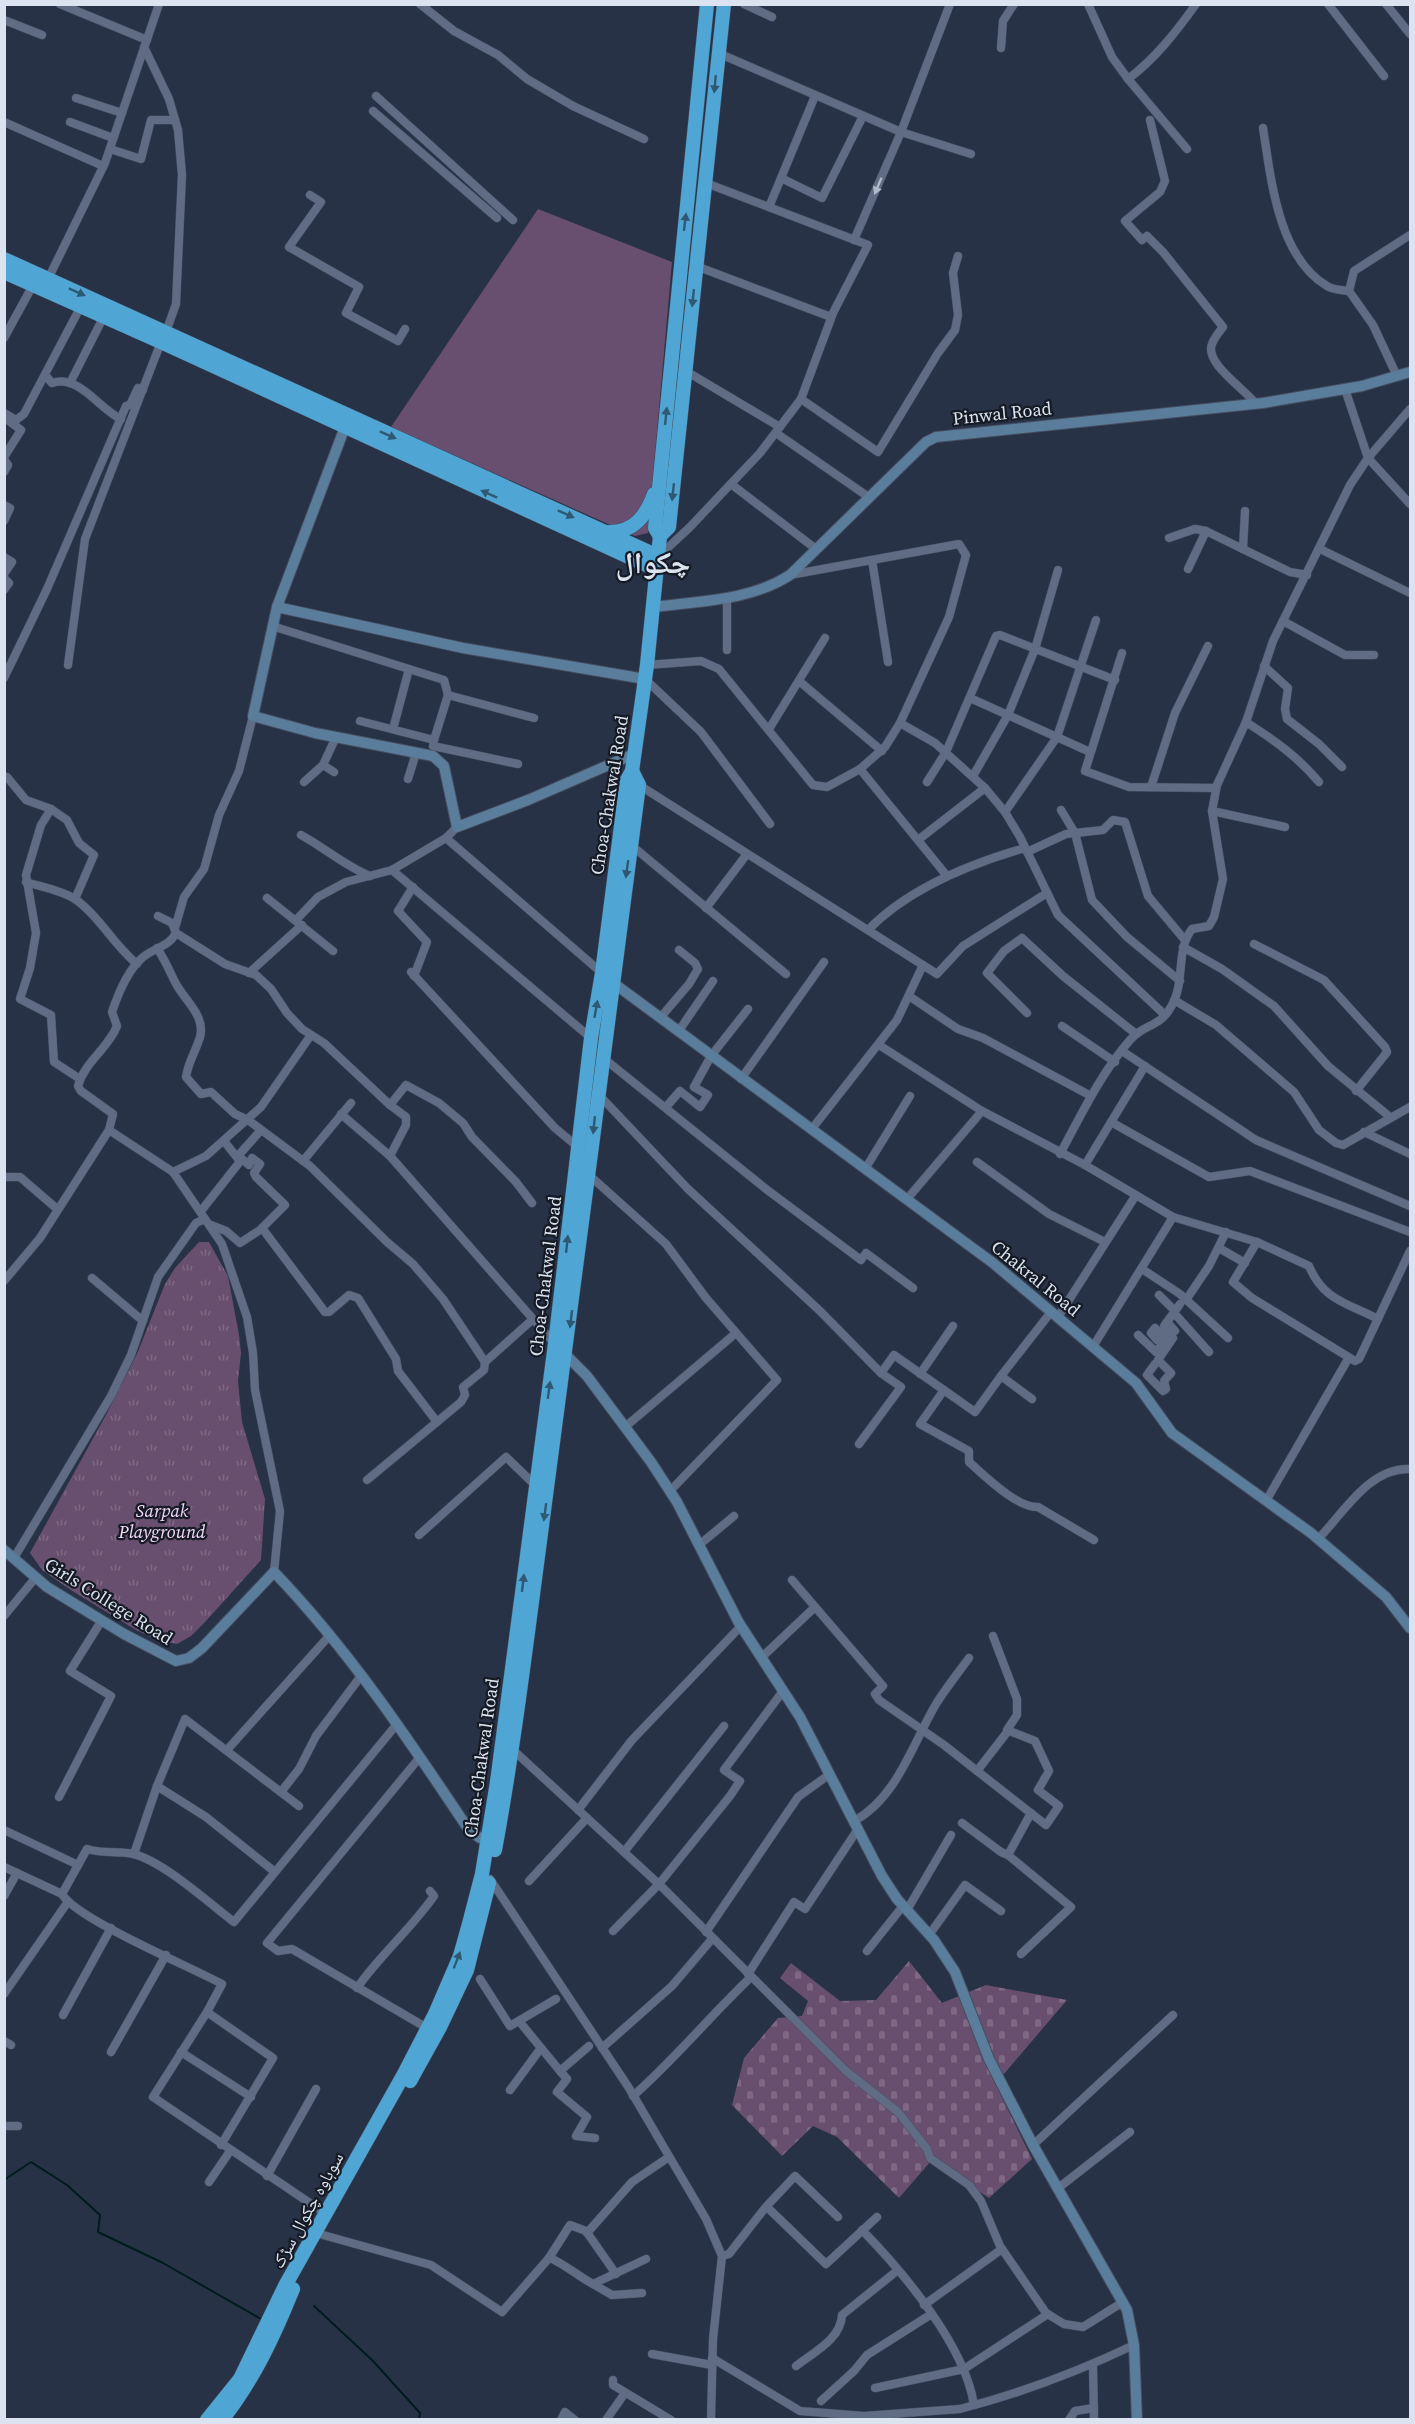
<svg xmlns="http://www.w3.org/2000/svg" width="1415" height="2424" font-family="'Source Serif 4','Noto Naskh Arabic',serif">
	<defs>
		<pattern id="cemetery-stones" width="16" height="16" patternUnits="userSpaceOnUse" patternTransform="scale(1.5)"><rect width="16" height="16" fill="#694f6f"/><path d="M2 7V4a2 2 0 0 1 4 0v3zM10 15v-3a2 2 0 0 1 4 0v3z" fill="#7e6884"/></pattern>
		<pattern id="park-tufts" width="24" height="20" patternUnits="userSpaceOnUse" patternTransform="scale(1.5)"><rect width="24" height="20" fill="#694f6f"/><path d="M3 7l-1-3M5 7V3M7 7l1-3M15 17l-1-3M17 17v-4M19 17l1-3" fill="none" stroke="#7e6884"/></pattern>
	</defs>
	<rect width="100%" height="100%" fill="#273247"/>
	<path fill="#694f6f" d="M538 209 672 262 648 533 635 536 391 427Z"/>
	<path fill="url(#cemetery-stones)" d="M909 1961 942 2003 986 1985 1067 2000 1003 2075 994 2081 1032 2159 989 2198 931 2161 899 2198 837 2137 813 2126 782 2156 732 2105 744 2058 778 2018 802 2016 808 2001 780 1978 791 1963 840 2001 876 2000Z"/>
	<path fill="url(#park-tufts)" d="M199 1242H209L228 1276 239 1335 241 1353 238 1381 242 1422 265 1499 261 1560 205 1622 191 1636 177 1644 157 1640 136 1630 74 1592 42 1570 30 1553 107 1413 137 1354 165 1284 175 1268Z"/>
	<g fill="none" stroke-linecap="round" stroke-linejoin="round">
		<g stroke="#001b1e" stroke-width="2">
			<path d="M4 2180 31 2162 67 2185 100 2215 98 2232 163 2263 261 2319"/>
			<path d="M314 2306 373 2361 420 2413 419 2420"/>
		</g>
		<defs>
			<g id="street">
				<path d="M60 4 147 40"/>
				<path d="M420 4 454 31 498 55 527 79 573 106 644 139"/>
				<path d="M744 4 772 17"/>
				<path d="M1088 4 1112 57 1128 79C1155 59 1176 32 1196 4"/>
				<path d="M1328 4 1384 76"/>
				<path d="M1386 4 1410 34"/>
				<path d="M4 20 42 35"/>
				<path d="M144 47 169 99 178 130 182 175 176 304 166 332"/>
				<path d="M1001 48 1003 21 1014 4"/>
				<path d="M718 53 901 132 971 154"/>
				<path d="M1128 79 1187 149"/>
				<path d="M376 96 513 220"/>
				<path d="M76 98 122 113"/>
				<path d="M373 111 497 218"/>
				<path d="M1150 120 1165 181 1160 192 1125 221 1142 240 1147 236 1163 252 1223 327C1219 332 1214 338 1212 344 1204 363 1245 389 1256 404"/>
				<path d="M4 122 103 166"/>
				<path d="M70 122 113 138"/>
				<path d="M1263 128C1271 179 1278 257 1327 286 1333 290 1342 290 1349 291"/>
				<path d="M110 149 141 159 151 120H175"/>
				<path d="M781 178 815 96"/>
				<path d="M310 195 321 202 289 247 359 287 346 313 398 341 405 329"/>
				<path d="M769 207 781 178 822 198 863 116"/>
				<path d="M854 240 901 132 950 4"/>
				<path d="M696 266 831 317"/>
				<path d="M48 279 105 163 159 4"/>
				<path d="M4 338 33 285"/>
				<path d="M684 370 780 427"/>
				<path d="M45 375 52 383C79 374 99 409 121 419"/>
				<path d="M1397 376 1373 325 1349 291 1354 271 1410 235"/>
				<path d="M70 383 104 316"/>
				<path d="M1345 389 1368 458 1410 504"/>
				<path d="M801 399 878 452 938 353 955 330 958 315 953 273 958 256"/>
				<path d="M4 413 16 420 24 414 81 306"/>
				<path d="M776 433 870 498"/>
				<path d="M4 457 21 430 9 421 10 418"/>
				<path d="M4 459 8 465 4 472"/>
				<path d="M731 484 816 549"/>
				<path d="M4 505 10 508 4 521"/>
				<path d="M1169 538 1195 529 1206 531 1290 572 1307 575"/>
				<path d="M1243 549 1245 511"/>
				<path d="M1320 549 1410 593"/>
				<path d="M660 555 690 527 760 453 801 399 833 313 868 245 706 183"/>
				<path d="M4 557 12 562 4 574"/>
				<path d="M872 560 888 662"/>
				<path d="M1188 569 1206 531"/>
				<path d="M4 578 9 583 4 590"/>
				<path d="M727 598V650"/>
				<path d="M1283 621 1345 655H1374"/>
				<path d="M272 626 444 680 448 695 534 718"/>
				<path d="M1122 653 1085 771 1129 787 1216 788"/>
				<path d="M68 665 85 539 161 342"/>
				<path d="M647 665 701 661 719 669 813 785 827 787 860 769 885 747 900 723 949 617 966 555 959 544 790 575"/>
				<path d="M1264 666 1288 688 1285 709 1287 719 1319 744 1342 767"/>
				<path d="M4 678 47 589 126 406 130 405 138 388 143 390"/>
				<path d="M645 679 701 732 770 824"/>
				<path d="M799 681 882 751"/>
				<path d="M970 698 1090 752"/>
				<path d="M360 721 434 740 448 695"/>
				<path d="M1246 722C1274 740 1297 756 1319 782"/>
				<path d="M900 723 935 743 985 788 1005 812 1020 837 1058 915 1165 1015"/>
				<path d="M393 729 409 669"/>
				<path d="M769 729 825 638"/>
				<path d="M434 740 433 746 518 764"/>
				<path d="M860 769 947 876"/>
				<path d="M334 772 323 765 336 737"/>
				<path d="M973 776 1008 715 1035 649 1058 570"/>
				<path d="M7 777 26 800 51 809 67 820 79 843 94 855 75 899"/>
				<path d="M408 779 416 753"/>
				<path d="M304 782 323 765"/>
				<path d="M927 782 946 752 996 636 1000 635 1115 680"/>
				<path d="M639 785 937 974 963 946 1047 893"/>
				<path d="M1151 787 1175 713 1208 646"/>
				<path d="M51 809 41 825 26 875 36 933 30 968 20 999 51 1015 54 1062 80 1079"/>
				<path d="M1061 810 1075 833 1092 900 1127 937 1180 981"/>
				<path d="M1212 811 1285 827"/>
				<path d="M1005 812 1057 737 1096 620"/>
				<path d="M301 835C325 848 345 866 370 876"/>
				<path d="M446 838 602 973"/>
				<path d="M918 840 985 788"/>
				<path d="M631 845 786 974"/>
				<path d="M1027 852 1066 834 1103 830 1113 820 1125 822 1148 896 1184 939"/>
				<path d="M392 870 591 1038"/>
				<path d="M26 882C42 887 61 890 75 899 99 916 114 945 137 964"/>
				<path d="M413 887 398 911 427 942 414 976"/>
				<path d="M267 898 333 951"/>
				<path d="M706 908 747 854"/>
				<path d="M158 916 172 923 176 933 225 964 256 975 271 989 287 1013 302 1029 324 1043 390 1105 406 1117V1125L390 1156"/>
				<path d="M296 920 318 897 346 882 392 870 446 838 457 827"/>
				<path d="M175 928 184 897 204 869 219 815 239 771 253 716"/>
				<path d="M868 930C909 888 969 864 1025 848"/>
				<path d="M1254 944 1324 980 1385 1047 1387 1052 1384 1056 1356 1091"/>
				<path d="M1183 947 1222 969 1274 1006 1328 1066 1390 1117"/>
				<path d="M157 948C165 960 169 970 175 982 183 999 206 1015 200 1037 196 1051 188 1062 186 1077L201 1094 211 1092 235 1114 248 1120 310 1166 387 1242 413 1264 443 1299 485 1362"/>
				<path d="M411 972 555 1128 578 1147"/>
				<path d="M249 973 302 925"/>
				<path d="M909 996 958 1029 983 1038 1091 1096"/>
				<path d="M1174 1000 1216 1025 1294 1092 1319 1130 1336 1143 1343 1145 1410 1107"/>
				<path d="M1027 1013 987 973 1004 951 1022 938 1063 976 1136 1034"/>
				<path d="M660 1018 689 984 698 969 695 963 679 950"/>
				<path d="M1062 1026 1115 1062"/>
				<path d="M678 1032 713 981"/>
				<path d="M879 1045 982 1111 1085 1165 1173 1217 1257 1242 1309 1266C1323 1300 1347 1303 1378 1319"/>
				<path d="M1122 1051 1256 1140 1410 1206"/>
				<path d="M602 1057 766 1189 861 1260 866 1253 913 1288"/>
				<path d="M741 1079 824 962"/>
				<path d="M599 1095 688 1189 820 1311 881 1373 901 1387 859 1444"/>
				<path d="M390 1105 406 1085 439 1103 463 1123 472 1137 516 1182 532 1203"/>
				<path d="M666 1107 680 1091 700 1107 708 1095 694 1087 711 1056 748 1009"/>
				<path d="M341 1114 390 1156 554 1343"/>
				<path d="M1111 1122 1209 1177 1250 1171 1410 1232"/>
				<path d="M109 1130 113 1114 81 1091 78 1086C85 1061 108 1049 117 1026L112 1012C118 994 127 971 142 958 153 948 169 947 176 933"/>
				<path d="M811 1130 897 1020 923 965"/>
				<path d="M1364 1132 1410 1154"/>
				<path d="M224 1141 239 1160"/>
				<path d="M1060 1154C1081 1115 1101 1073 1130 1040 1145 1023 1159 1028 1171 1007 1186 982 1175 951 1192 929L1209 926 1214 917 1223 879 1212 811 1217 785 1246 722 1273 641 1350 485 1368 458 1410 409"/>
				<path d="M237 1157 261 1130"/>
				<path d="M303 1161 351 1103"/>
				<path d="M977 1162 1049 1214 1105 1242"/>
				<path d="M1085 1165 1145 1066"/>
				<path d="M865 1169 910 1096"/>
				<path d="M173 1172 206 1156 261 1107 311 1035"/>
				<path d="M589 1175 666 1244 706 1298 777 1380 670 1491"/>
				<path d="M4 1177H20L56 1208"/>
				<path d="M907 1199 982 1111"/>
				<path d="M201 1211 242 1159 249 1165 252 1158 260 1164 254 1173 256 1177 285 1205 260 1230 240 1243 226 1231 211 1225"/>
				<path d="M262 1228 325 1312H329L349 1295 358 1298 396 1359 398 1371 437 1422"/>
				<path d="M1257 1242 1233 1282 1252 1298 1355 1361 1359 1359 1410 1251"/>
				<path d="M1219 1248 1245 1263"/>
				<path d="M1142 1269 1180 1294 1228 1338"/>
				<path d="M92 1278 143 1321"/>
				<path d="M4 1281 40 1238 109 1130 173 1172 222 1244 247 1317 253 1353 255 1390 280 1511 274 1572"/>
				<path d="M1159 1295 1175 1311"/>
				<path d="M1186 1300 1209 1266 1226 1232"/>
				<path d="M1174 1313 1209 1352"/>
				<path d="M1058 1317 1136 1195"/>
				<path d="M1167 1322 1175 1331"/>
				<path d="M1138 1335 1156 1352 1166 1339 1155 1328 1151 1333 1157 1340"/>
				<path d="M1094 1345 1173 1217"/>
				<path d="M1155 1364 1147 1375 1163 1391 1166 1389 1164 1381 1171 1373 1158 1360 1173 1338H1170L1164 1326 1180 1304"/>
				<path d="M881 1373 894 1355 975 1412 1001 1376"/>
				<path d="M920 1374 953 1326"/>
				<path d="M944 1390 920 1424 969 1451V1462C985 1476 1017 1508 1038 1507L1094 1540"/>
				<path d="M1032 1399 1001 1376 1051 1312"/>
				<path d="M625 1427 736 1333"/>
				<path d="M367 1480 461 1402 465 1395 463 1387 484 1370 485 1362 532 1320"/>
				<path d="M1266 1501 1348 1359"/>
				<path d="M419 1535 506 1457 535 1485"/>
				<path d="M1318 1539C1343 1514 1369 1467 1410 1469"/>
				<path d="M699 1545 734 1516"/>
				<path d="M14 1558 111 1396 131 1355 158 1277 196 1223 205 1219"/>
				<path d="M792 1580 883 1686 875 1694 879 1700 944 1745 1046 1825 1059 1806 1038 1790 1049 1771 1035 1741 1007 1730 1017 1715V1699L993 1636"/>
				<path d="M4 1616 36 1577"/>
				<path d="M762 1657 815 1607"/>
				<path d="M512 1749 662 1887 846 2071 898 2112 927 2149 930 2158 969 2185 981 2201 1000 2246 1046 2313 1064 2324 1083 2327 1123 2302"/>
				<path d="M227 1750 330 1635"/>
				<path d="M420 1757 267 1943 278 1951 292 1949 427 2028"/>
				<path d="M977 1771 1008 1731"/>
				<path d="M157 1786 206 1817 275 1872"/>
				<path d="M281 1792 299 1769 316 1736 361 1676"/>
				<path d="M59 1797 111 1696 70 1671 102 1620"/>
				<path d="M578 1810 632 1740 741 1626"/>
				<path d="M854 1821C897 1798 913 1743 936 1704 946 1688 958 1673 969 1658"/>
				<path d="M962 1823 1001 1852 1008 1855"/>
				<path d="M4 1830 78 1865"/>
				<path d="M624 1852 724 1726"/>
				<path d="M134 1854 157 1786 185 1719 299 1806"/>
				<path d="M4 1867 62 1894 87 1849C104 1854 119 1851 133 1854 163 1861 209 1903 234 1922L397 1724"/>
				<path d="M490 1879 629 2088 706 2219 722 2256 713 2339 711 2420"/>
				<path d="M529 1881 587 1818"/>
				<path d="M62 1894C76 1919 191 1967 222 1984L207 2012 273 2058 221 2145"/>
				<path d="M4 1896 17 1873"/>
				<path d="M907 1910 951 1835"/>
				<path d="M613 1931 659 1884 730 1796 740 1781 724 1770 783 1691"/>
				<path d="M706 1932 798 1797 830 1774"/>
				<path d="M929 1935 965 1885 1001 1911"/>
				<path d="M867 1951 903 1906"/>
				<path d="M1021 1954 1071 1907 1008 1855 1031 1813"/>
				<path d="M748 1974 794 1902 805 1909 858 1829"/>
				<path d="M480 1979 510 2026 556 1999"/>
				<path d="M357 1988C380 1955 411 1929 434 1896L430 1891"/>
				<path d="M4 1994 67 1903"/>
				<path d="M207 2012 153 2097 326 2214"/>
				<path d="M63 2015 111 1928"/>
				<path d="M519 2021 560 2071"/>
				<path d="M4 2041 11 2045"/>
				<path d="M589 2046 560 2071 567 2079 557 2092 587 2117 576 2136 595 2138"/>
				<path d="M602 2048 672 1986 712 1939"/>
				<path d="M111 2052 166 1955"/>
				<path d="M181 2052 251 2097"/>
				<path d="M510 2090 541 2048"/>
				<path d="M633 2096C675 2059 710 2016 751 1977"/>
				<path d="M4 2126H18"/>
				<path d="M1033 2145 1173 2015"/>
				<path d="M267 2176 316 2089"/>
				<path d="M209 2182 230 2151"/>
				<path d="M1057 2189 1130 2132"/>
				<path d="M767 2207 826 2264 877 2217"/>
				<path d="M862 2230C904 2273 965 2346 974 2405"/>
				<path d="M587 2233 632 2182 669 2157"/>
				<path d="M323 2235 431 2265 502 2312 549 2258 570 2225 586 2231 616 2274"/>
				<path d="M722 2256 729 2254 765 2208 795 2176 838 2217"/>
				<path d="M549 2258C557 2259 581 2278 593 2284L646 2259"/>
				<path d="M593 2284 612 2295 642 2293"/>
				<path d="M924 2305 1002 2249"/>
				<path d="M652 2354 712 2365"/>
				<path d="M712 2358 800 2411 864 2416 960 2409C1022 2393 1077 2372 1134 2345"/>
				<path d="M1093 2364 1094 2420"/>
				<path d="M796 2366C814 2352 841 2339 842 2315L898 2270"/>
				<path d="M613 2380V2385L671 2420"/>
				<path d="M875 2388 964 2369 1048 2314"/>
				<path d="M821 2401 854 2371 867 2355 930 2315"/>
				<path d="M561 2420 565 2412 575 2420"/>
				<path d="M606 2420 625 2393"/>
				<path d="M1069 2420 1075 2411 1094 2408"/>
			</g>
			<g id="secondary">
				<path d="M351 421 345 427 277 607 253 716 315 733 433 756 444 766 457 827 528 800 634 754"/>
				<path d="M277 607 463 648 645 679"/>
				<path d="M653 607C699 601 750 601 790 575L926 442 936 437 1263 403 1362 386 1410 372"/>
				<path d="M612 982 993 1263 1136 1383 1172 1433 1311 1533 1386 1597 1410 1628"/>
				<path d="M561 1350 587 1376 651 1462 677 1502 739 1623 800 1717 882 1876 897 1899 934 1940 955 1972 989 2059 1033 2145 1127 2310 1134 2345 1137 2420"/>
				<path d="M4 1550 47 1587 124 1634 176 1661 189 1658 202 1648 274 1572C349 1650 409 1740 469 1830L480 1838 494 1841"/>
			</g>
			<g id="highway">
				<path d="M4 259 658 556"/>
				<path d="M4 272 161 342 657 570"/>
				<path d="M609 532C634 532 646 516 654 494"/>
				<path d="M660 536 669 527 724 4"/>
				<path d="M660 536 655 528 707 4"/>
				<path d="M495 1850C513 1752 525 1654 538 1556 574 1299 604 1042 639 785L632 771"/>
				<path d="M410 2081 440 2027 467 1970 489 1883"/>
				<path d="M207 2420 240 2379 285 2286 404 2074 435 2014 460 1956 469 1924 482 1874 497 1782 555 1344 591 1038 602 973 627 780 632 771 647 665 660 536"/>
				<path d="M222 2420C254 2379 274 2336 293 2289"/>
			</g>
		</defs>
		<use href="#street" stroke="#454e60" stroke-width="9"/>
		<use href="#secondary" stroke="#454e60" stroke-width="12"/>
		<use href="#highway" stroke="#454e60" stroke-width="15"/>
		<use href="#street" stroke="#606c84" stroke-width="8"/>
		<use href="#secondary" stroke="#5b7d9c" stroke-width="10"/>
		<use href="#highway" stroke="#4fa6d4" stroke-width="14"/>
	</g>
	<defs><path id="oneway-solid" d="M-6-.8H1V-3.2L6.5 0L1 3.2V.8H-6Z" transform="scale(1.5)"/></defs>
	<g fill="#2f5973">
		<use href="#oneway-solid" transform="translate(715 84) rotate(95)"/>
		<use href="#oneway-solid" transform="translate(685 222) rotate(-83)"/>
		<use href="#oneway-solid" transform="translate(77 292) rotate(24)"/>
		<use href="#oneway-solid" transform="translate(693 298) rotate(96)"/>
		<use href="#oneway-solid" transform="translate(666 416) rotate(-84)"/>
		<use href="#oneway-solid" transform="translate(388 435) rotate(24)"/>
		<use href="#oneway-solid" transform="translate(673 492) rotate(96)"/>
		<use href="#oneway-solid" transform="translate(489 494) rotate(-156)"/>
		<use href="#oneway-solid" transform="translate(566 514) rotate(24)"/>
		<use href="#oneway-solid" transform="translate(627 869) rotate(98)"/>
		<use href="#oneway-solid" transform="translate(596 1009) rotate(-80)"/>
		<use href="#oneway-solid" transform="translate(594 1125) rotate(96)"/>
		<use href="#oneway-solid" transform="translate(567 1244) rotate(-84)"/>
		<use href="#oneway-solid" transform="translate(571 1319) rotate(97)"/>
		<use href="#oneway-solid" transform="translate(549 1390) rotate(-82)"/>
		<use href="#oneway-solid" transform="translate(545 1512) rotate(98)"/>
		<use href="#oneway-solid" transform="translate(523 1583) rotate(-83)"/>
		<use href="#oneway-solid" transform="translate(457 1960) rotate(-69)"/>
	</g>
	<use fill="#b0b9ca" href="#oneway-solid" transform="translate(878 186) rotate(113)"/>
	<g text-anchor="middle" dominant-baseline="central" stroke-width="4.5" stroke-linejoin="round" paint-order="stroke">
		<g font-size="18" fill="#dbe3f0" stroke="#151a24">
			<text transform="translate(1002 413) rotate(-6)">Pinwal Road</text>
			<text transform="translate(609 795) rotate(-81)">Choa-Chakwal Road</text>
			<text transform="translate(545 1276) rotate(-83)">Choa-Chakwal Road</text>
			<text transform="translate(1036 1278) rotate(39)">Chakral Road</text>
			<text transform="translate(109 1601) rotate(32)">Girls College Road</text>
			<text transform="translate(481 1758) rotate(-82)">Choa-Chakwal Road</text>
			<text transform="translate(307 2210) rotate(-61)">سوہاوہ چکوال سڑک</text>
		</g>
		<g font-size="18" font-style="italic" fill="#f5d8fc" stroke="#151a24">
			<text x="162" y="1510">Sarpak<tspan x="162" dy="21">Playground</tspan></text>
		</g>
		<g font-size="30" font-weight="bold" fill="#dbe3f0" stroke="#151a24">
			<text x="653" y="562">چکوال</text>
		</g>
	</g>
	<rect width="1415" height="2424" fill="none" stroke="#dbe3f0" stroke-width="12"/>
</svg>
